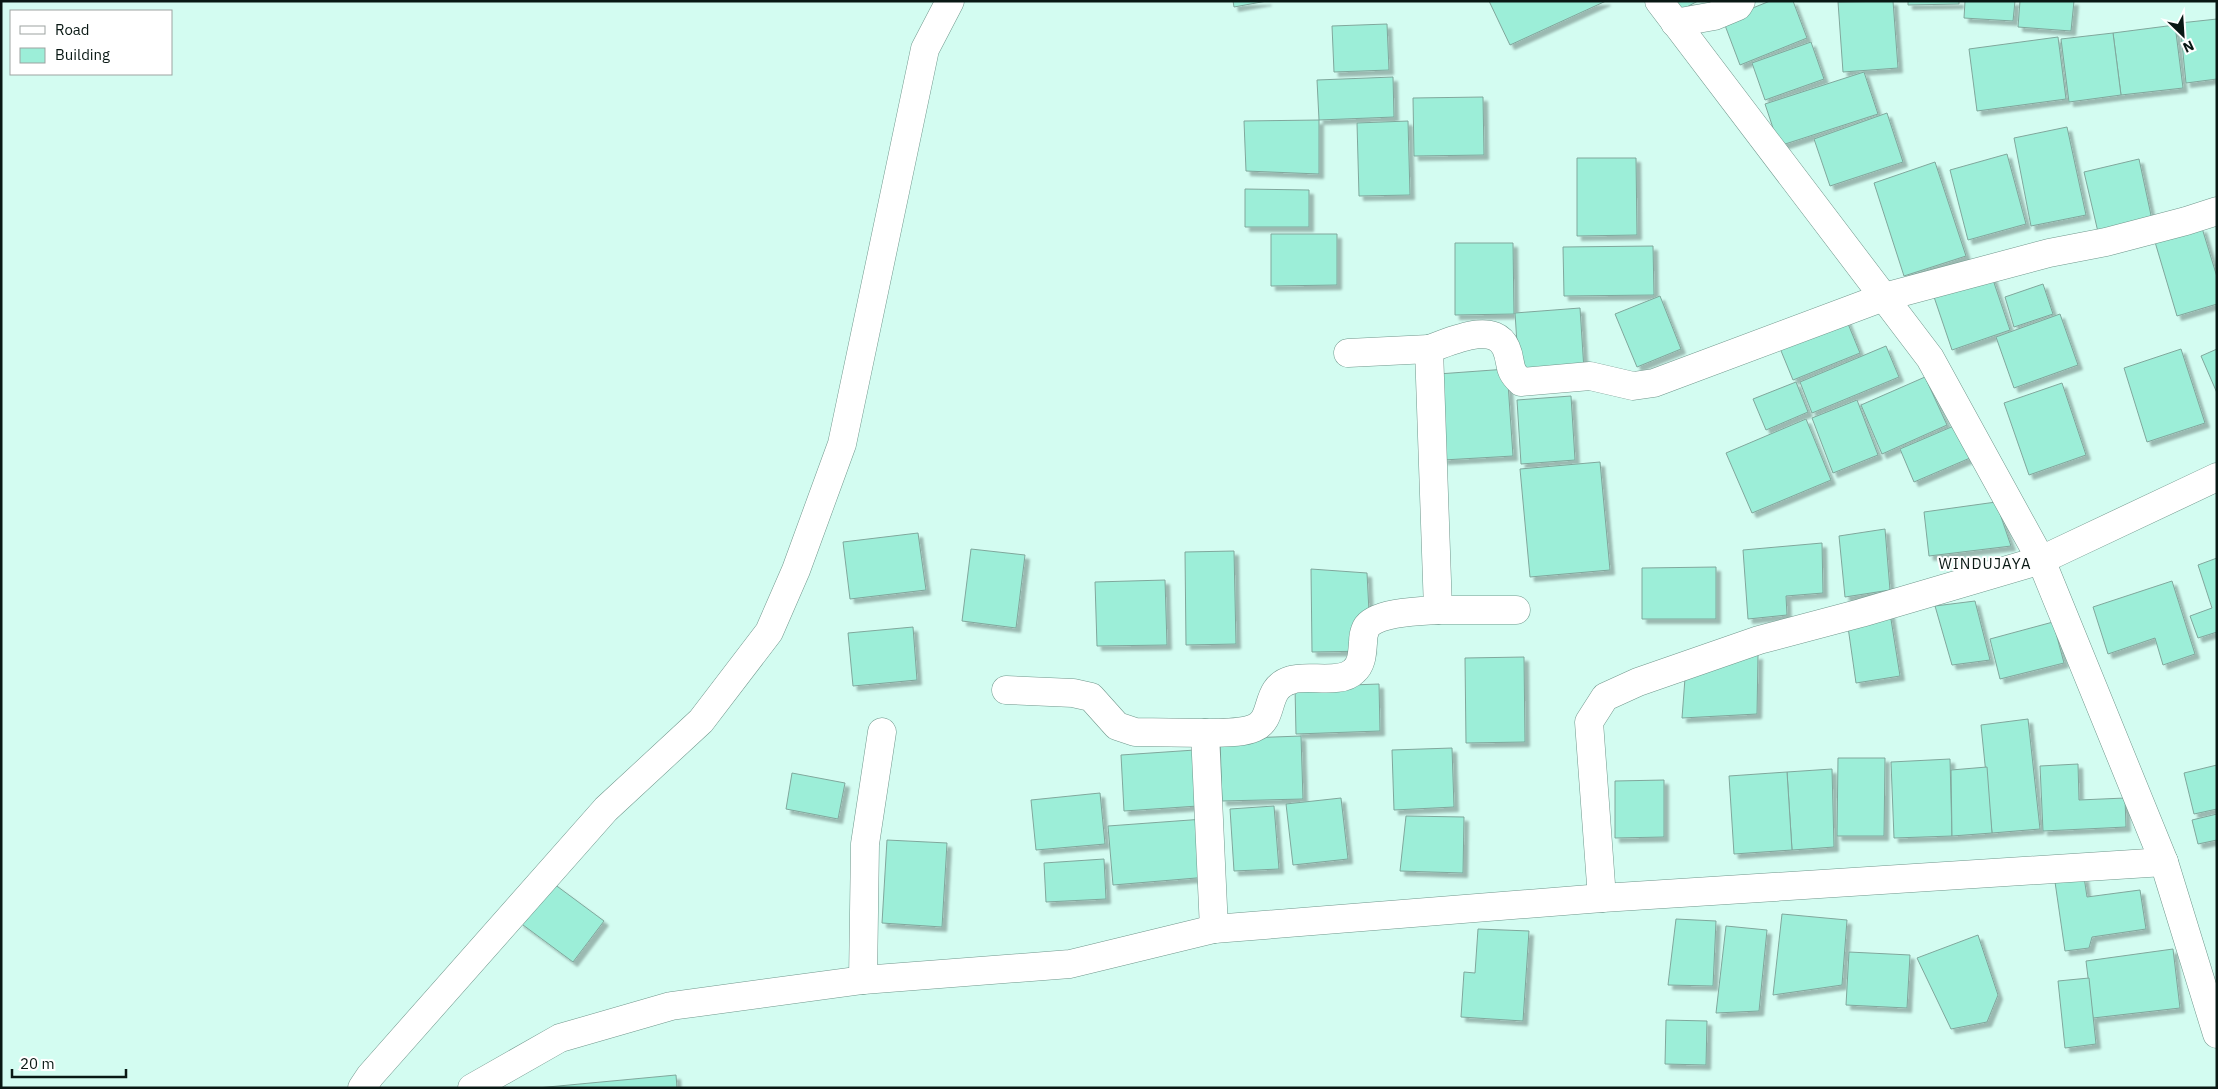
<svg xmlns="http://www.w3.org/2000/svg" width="2218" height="1089" font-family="'IBM Plex Sans',sans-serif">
	<defs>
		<filter id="shadow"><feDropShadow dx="4.5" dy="4.5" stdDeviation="1" flood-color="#0004"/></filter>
	</defs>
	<rect width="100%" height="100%" fill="#d3fcf1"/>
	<g fill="#9ceed8" stroke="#80a79c" filter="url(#shadow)">
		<path d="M1233 1H1267L1234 7Z"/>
		<path d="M1489 1H1606L1510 45Z"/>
		<path d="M1674 1H1698L1679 11Z"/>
		<path d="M1770 1H1793L1807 38 1740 65 1723 20Z"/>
		<path d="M1893 1 1898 68 1843 72 1838 2Z"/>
		<path d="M1908 1H1959V4L1908 5Z"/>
		<path d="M1965 1H2015L2013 21 1964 18Z"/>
		<path d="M2020 1H2074L2071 31 2018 27Z"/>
		<path d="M2217 19V79L2186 83 2180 23Z"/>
		<path d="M1387 24 1389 70 1334 72 1332 26Z"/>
		<path d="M2175 25 2183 88 2121 95 2113 33Z"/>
		<path d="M2113 33 2121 95 2069 102 2061 39Z"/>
		<path d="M2058 37 2066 99 1977 111 1969 49Z"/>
		<path d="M1811 42 1824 79 1765 100 1752 63Z"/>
		<path d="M1864 72 1878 114 1779 146 1765 104Z"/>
		<path d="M1393 77 1394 117 1319 120 1317 80Z"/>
		<path d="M1483 97 1484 155 1414 156 1413 98Z"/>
		<path d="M1887 113 1903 162 1830 186 1814 139Z"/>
		<path d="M1319 120V174L1246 171 1244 121Z"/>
		<path d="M1408 121 1410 195 1359 196 1357 123Z"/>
		<path d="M2067 127 2086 215 2031 226 2014 138Z"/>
		<path d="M2007 154 2026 224 1968 240 1950 170Z"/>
		<path d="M1577 158H1636L1637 235 1577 236Z"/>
		<path d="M2139 159 2152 220 2098 232 2084 172Z"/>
		<path d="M1935 162 1966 256 1904 276 1874 183Z"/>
		<path d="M1245 189 1309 190V227H1245Z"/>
		<path d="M2202 228 2217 277V304L2177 316 2155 242Z"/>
		<path d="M1271 234H1337V285L1271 286Z"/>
		<path d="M1455 243H1513L1514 314 1455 315Z"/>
		<path d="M1653 246 1654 295 1564 296 1563 247Z"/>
		<path d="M1990 271 2010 330 1952 350 1932 291Z"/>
		<path d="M2043 284 2053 314 2014 327 2005 297Z"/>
		<path d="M1660 296 1681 349 1637 367 1615 314Z"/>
		<path d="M1580 308 1584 370 1519 374 1515 313Z"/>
		<path d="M1844 314 1860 353 1793 380 1777 341Z"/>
		<path d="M2060 314 2078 365 2014 388 1996 337Z"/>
		<path d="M1886 346 1899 377 1812 413 1800 382Z"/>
		<path d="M2181 349 2205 423 2147 442 2124 368Z"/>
		<path d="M2217 349V393L2201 356Z"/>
		<path d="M1507 369 1513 456 1443 460 1438 374Z"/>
		<path d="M1925 377 1947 425 1882 454 1861 405Z"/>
		<path d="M1796 382 1808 412 1766 430 1753 399Z"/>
		<path d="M2062 383 2086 455 2029 475 2004 403Z"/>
		<path d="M1571 396 1575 460 1521 464 1517 400Z"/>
		<path d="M1857 400 1878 455 1833 473 1812 418Z"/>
		<path d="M1806 419 1831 480 1752 513 1726 453Z"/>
		<path d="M1956 425 1970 458 1914 482 1900 449Z"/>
		<path d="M1600 462 1610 570 1530 577 1520 469Z"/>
		<path d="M1996 502 2011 546 1929 556 1924 512Z"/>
		<path d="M1885 529 1890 590 1845 597 1839 536Z"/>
		<path d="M918 533 926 590 850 599 843 542Z"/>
		<path d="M1822 543 1823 593 1786 596 1787 615 1748 619 1743 550Z"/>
		<path d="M971 549 1025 555 1016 628 962 621Z"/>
		<path d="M1234 551 1236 644 1186 645 1185 552Z"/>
		<path d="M2217 558V632L2198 638 2190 616 2212 608 2198 565Z"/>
		<path d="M1716 567V619H1642V568Z"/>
		<path d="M1311 569 1367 573 1371 651 1312 652Z"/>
		<path d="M1165 580 1167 645 1097 646 1095 582Z"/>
		<path d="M2172 581 2195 654 2163 665 2155 638 2108 654 2093 607Z"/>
		<path d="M1975 601 1990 660 1952 665 1935 606Z"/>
		<path d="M1890 613 1900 676 1856 683 1847 620Z"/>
		<path d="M2053 622 2064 663 2000 679 1990 639Z"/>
		<path d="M913 627 917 680 853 686 848 633Z"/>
		<path d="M1758 655 1757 714 1682 718 1686 665Z"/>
		<path d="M1524 657 1525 742 1466 743 1465 658Z"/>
		<path d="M1379 684 1380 731 1296 734 1295 687Z"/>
		<path d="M2028 719 2040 829 1992 833 1981 725Z"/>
		<path d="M1301 736 1303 799 1222 801 1220 739Z"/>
		<path d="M1452 748 1454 807 1394 810 1392 750Z"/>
		<path d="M1195 750 1198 806 1124 811 1121 755Z"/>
		<path d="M1838 758H1885L1884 836H1837Z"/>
		<path d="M1950 759 1952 836 1894 838 1891 762Z"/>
		<path d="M2078 764 2079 800 2125 798 2126 827 2043 831 2040 766Z"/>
		<path d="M2217 765V809L2194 814 2184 773Z"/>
		<path d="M1987 767 1992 833 1952 836 1951 770Z"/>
		<path d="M1832 769 1834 847 1792 850 1787 772Z"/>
		<path d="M1787 772 1792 850 1734 854 1729 776Z"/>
		<path d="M792 773 845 783 838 819 786 809Z"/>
		<path d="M1664 780V837L1615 838V781Z"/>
		<path d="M1100 793 1105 844 1036 850 1031 800Z"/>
		<path d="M1341 798 1348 859 1293 865 1286 804Z"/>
		<path d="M1274 806 1279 869 1234 871 1230 809Z"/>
		<path d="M2217 814V840L2198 844 2192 820Z"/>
		<path d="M1406 816 1464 817 1463 873 1400 871Z"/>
		<path d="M1204 819 1208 877 1113 885 1108 826Z"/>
		<path d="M887 840 947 843 942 927 882 923Z"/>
		<path d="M1104 859 1106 899 1046 902 1044 863Z"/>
		<path d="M2084 877 2087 897 2140 890 2146 929 2092 937 2089 948 2065 951 2055 882Z"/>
		<path d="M550 881 604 921 573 962 519 922Z"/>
		<path d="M1782 914 1847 920 1842 985 1773 995Z"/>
		<path d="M1676 919 1716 921 1713 986 1668 985Z"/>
		<path d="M1726 926 1767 930 1759 1011 1716 1013Z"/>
		<path d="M1478 929 1529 931 1523 1021 1461 1017 1464 972 1475 973Z"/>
		<path d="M1978 935 1998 995 1987 1022 1951 1029 1917 958Z"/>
		<path d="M2173 949 2180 1008 2093 1018 2086 961Z"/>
		<path d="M1849 952 1910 955 1907 1008 1846 1005Z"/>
		<path d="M2089 978 2096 1044 2065 1048 2058 981Z"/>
		<path d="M1666 1020 1707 1021 1706 1065 1665 1064Z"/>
		<path d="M676 1075 677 1088H537Z"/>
	</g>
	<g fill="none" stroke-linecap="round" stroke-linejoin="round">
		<defs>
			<g id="minor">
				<path d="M1659 1 1930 358 2041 560 2164 862 2217 1034"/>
				<path d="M1675 23 1714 16 1738 6 1741 1"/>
				<path d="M1348 353 1429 349"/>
				<path d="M1438 610H1516"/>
				<path d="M1006 690 1073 693 1091 697 1117 726 1135 732 1205 733"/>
				<path d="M1602 898 1589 722 1605 697 1638 682 1759 640 1861 613 2041 560 2217 477"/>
				<path d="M1214 929 1205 733C1221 732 1240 734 1254 728 1276 719 1263 688 1291 680 1308 674 1340 685 1354 671 1362 664 1362 654 1363 643 1363 639 1364 632 1366 628 1374 612 1421 611 1438 610L1429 349C1450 342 1494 320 1506 348 1513 364 1506 368 1521 382L1590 376 1633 386 1654 383 1884 297 2049 253 2106 242 2186 221 2217 211"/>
				<path d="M863 980 865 844 882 732"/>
				<path d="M362 1088 370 1076 606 809 701 721 769 632 796 570 842 444 925 49 950 1"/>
				<path d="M472 1088 560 1038 671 1006 863 980 1070 964 1214 929 1602 898 2164 862"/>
			</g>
		</defs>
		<use href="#minor" stroke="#70978c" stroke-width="29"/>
		<use href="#minor" stroke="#fff" stroke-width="28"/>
	</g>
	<g text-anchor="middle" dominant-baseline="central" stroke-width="4" stroke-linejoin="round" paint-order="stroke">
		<g font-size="15" letter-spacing="1" fill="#091814" stroke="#fff">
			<text x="1985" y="563">WINDUJAYA</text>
		</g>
	</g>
	<rect width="2218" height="1089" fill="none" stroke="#091814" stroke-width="5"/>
	<rect x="10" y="10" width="162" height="65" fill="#ffffff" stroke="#9da3a1"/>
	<rect x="20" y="26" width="25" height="8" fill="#ffffff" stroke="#9da3a1"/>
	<text x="55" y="35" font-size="15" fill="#091814">Road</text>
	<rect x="20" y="48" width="25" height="15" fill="#9ceed8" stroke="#9da3a1"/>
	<text x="55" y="60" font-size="15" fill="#091814">Building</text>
	<g transform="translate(2183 35) rotate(155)" stroke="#ffffff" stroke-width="4" paint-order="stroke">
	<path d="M0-4L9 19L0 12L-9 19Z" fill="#091814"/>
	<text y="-8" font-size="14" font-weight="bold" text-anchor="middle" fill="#091814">N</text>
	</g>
	<path d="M12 1069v8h114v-8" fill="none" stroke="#091814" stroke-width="2.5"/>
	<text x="20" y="1069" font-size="15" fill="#091814" stroke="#ffffff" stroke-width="4" paint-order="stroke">20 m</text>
</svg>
